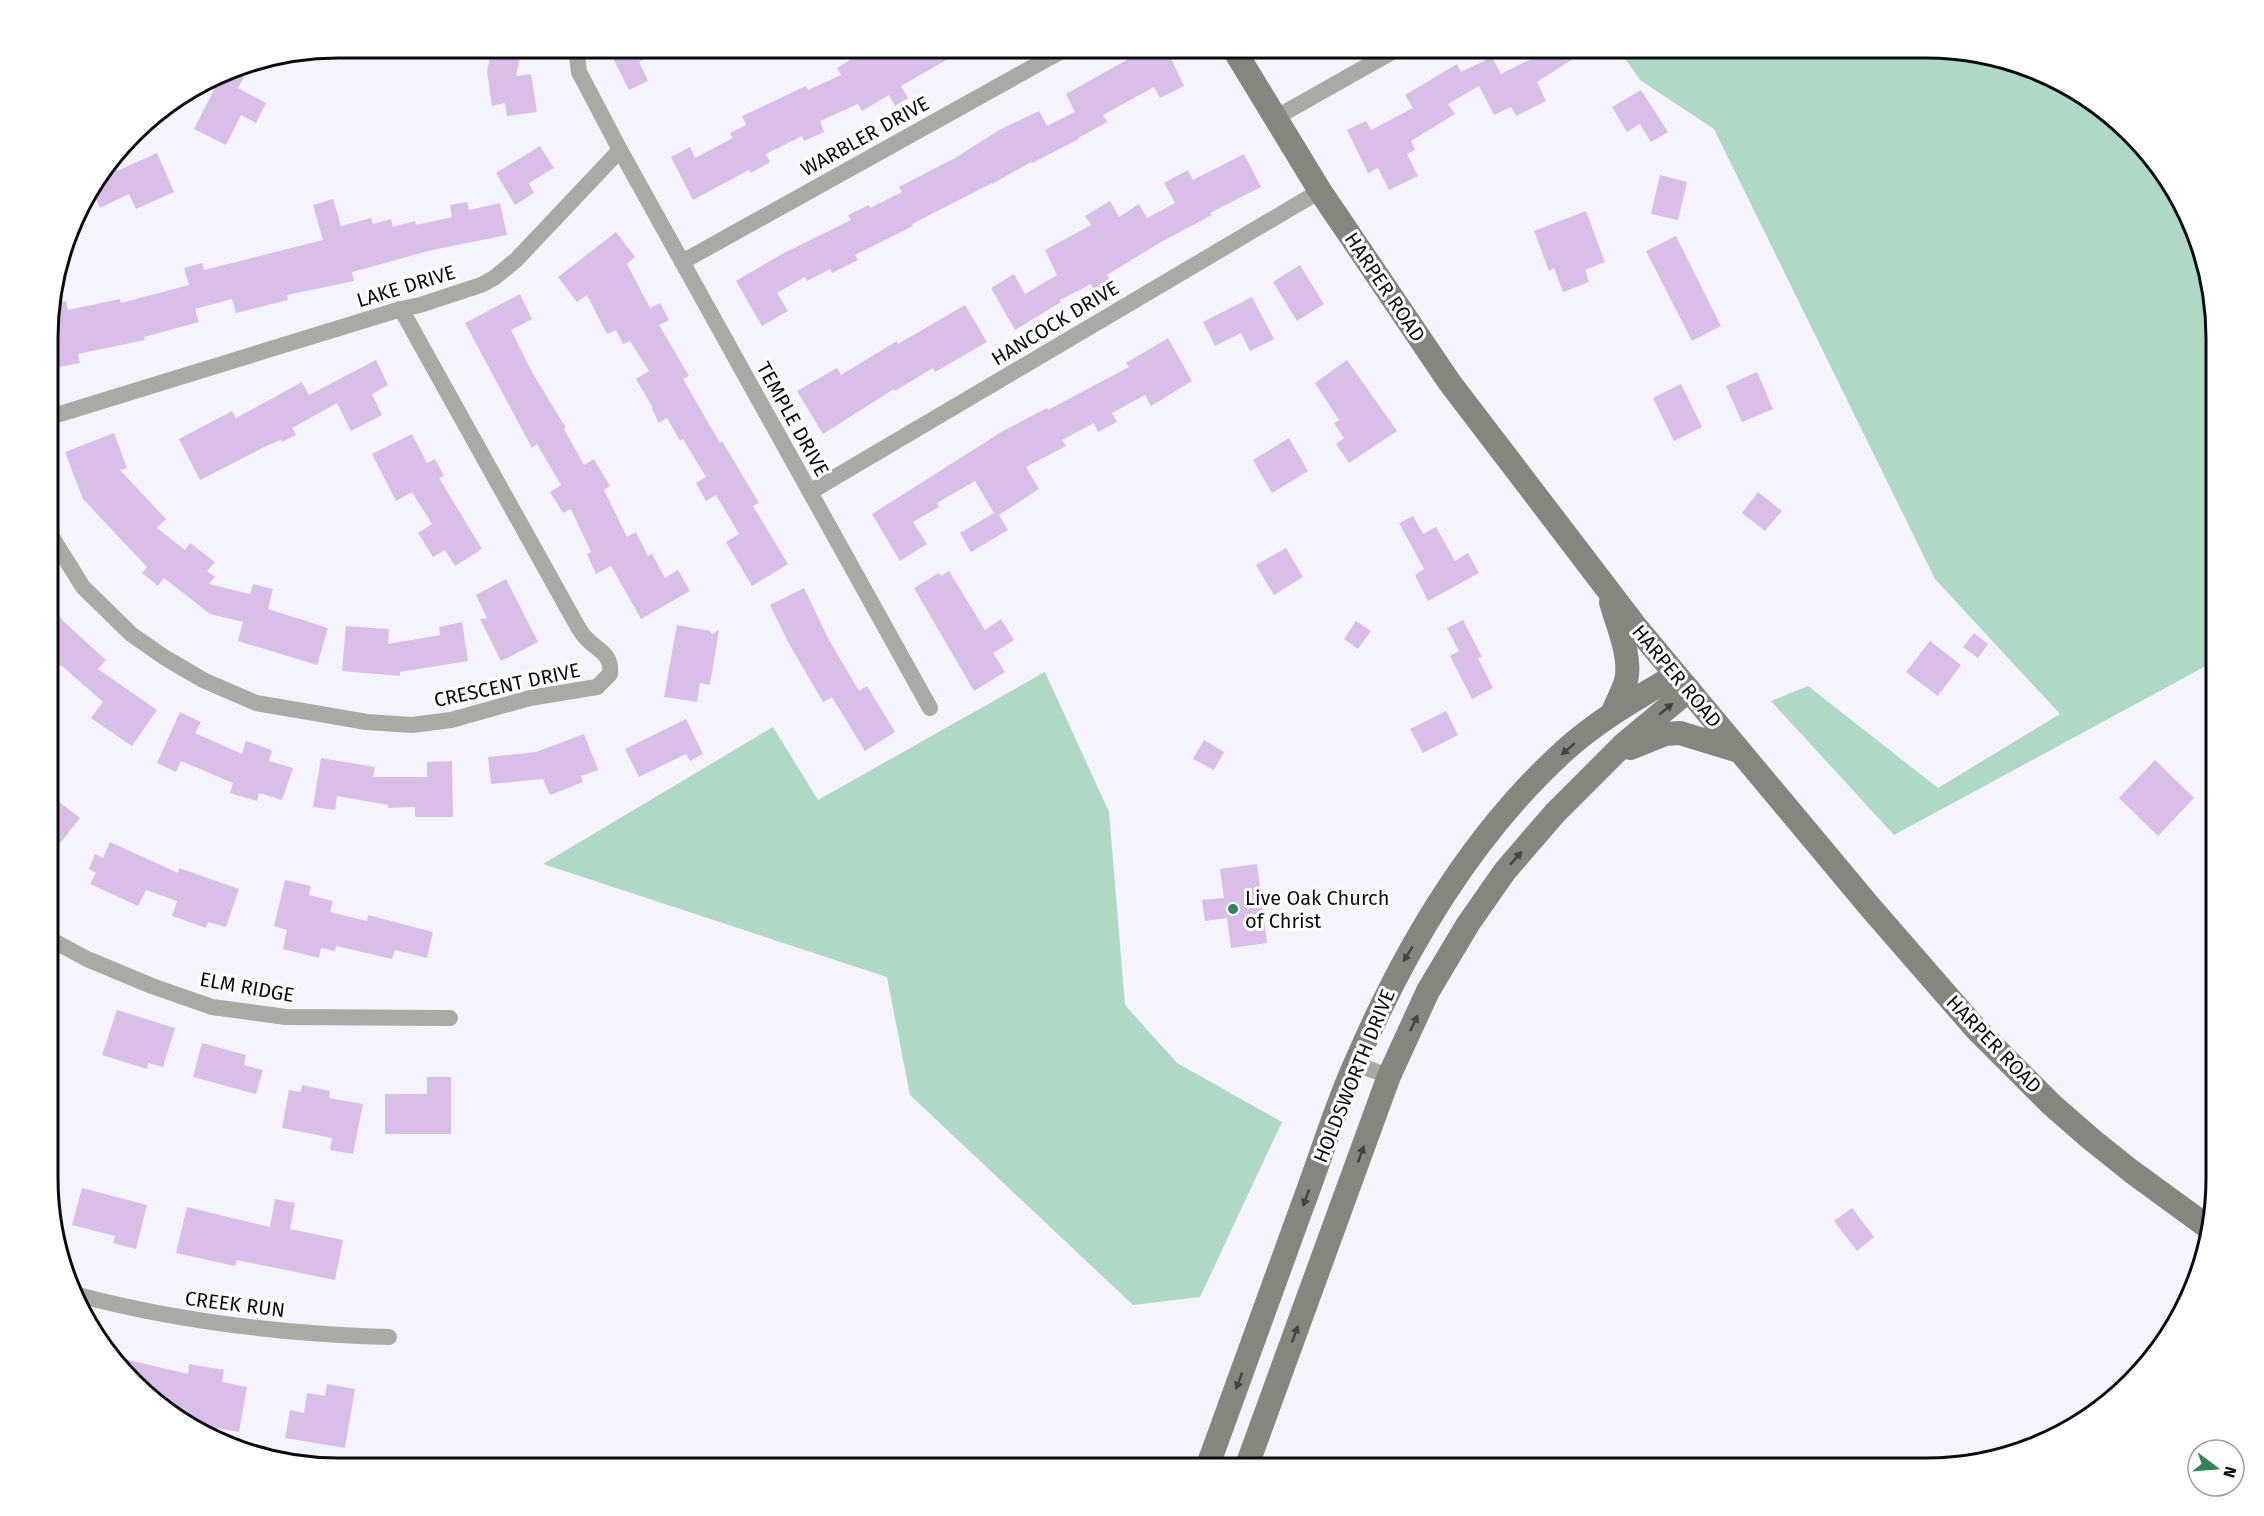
<svg xmlns="http://www.w3.org/2000/svg" width="2264" height="1516" font-family="'Fira Sans',sans-serif">
	<rect width="100%" height="100%" fill="#f5f3fd"/>
	<g fill="#afd8c5">
		<path d="M1618 48H1926L2019 63 2087 97 2177 193 2215 320V661L1894 835 1771 701 1808 686 1938 788 2060 714 1935 579 1714 129 1640 80Z"/>
		<path d="M1045 672 1109 812 1125 1005 1177 1063 1282 1122 1200 1297 1133 1305 910 1095 887 977 543 864 773 727 818 800Z"/>
	</g>
	<g fill="#d9bfe8">
		<path d="M492 48H522L516 76 531 74 537 112 507 116 505 103 492 106 487 71Z"/>
		<path d="M608 48H666L639 62 648 81 629 90Z"/>
		<path d="M869 48 872 53 882 48H887L890 54 900 48H967L901 86 908 98 895 106 889 95 862 111 858 104 820 121 824 132 804 141 802 136 766 154 770 162 751 173 749 170 693 200 671 157 690 147 695 158 733 138 730 133 746 125 742 116 806 86 808 90 841 75 837 68Z"/>
		<path d="M1148 48H1166L1184 86 1160 98 1154 87 1103 115 1107 122 1078 138 1079 139 1032 163 1031 162 992 184V183L912 224 913 226 855 255 858 260 832 273 830 269 807 281 805 277 777 293 788 311 762 326 736 281 782 254 851 220 848 215 869 205 870 208 902 192 899 187 955 158 1001 129 1039 111 1047 126 1075 112 1066 94Z"/>
		<path d="M1540 48H1590L1537 82 1546 101 1516 116 1511 107 1494 115 1479 86 1448 104 1455 114 1411 141 1415 150 1407 154 1418 176 1389 190 1378 168 1368 173 1347 130 1366 121 1371 130 1413 108 1405 95 1457 64 1461 72 1492 57 1501 74 1543 53Z"/>
		<path d="M250 66 238 88 266 103 256 123 241 115 226 145 194 129 222 74 228 70Z"/>
		<path d="M1641 90 1668 132 1651 142 1640 124 1627 132 1612 107Z"/>
		<path d="M540 146 554 168 529 183 534 193 515 205 496 173Z"/>
		<path d="M157 153 174 192 136 209 129 194 100 208 93 191 114 163 117 171Z"/>
		<path d="M1244 154 1261 187 1210 213 1212 215 1161 242 1107 275 1114 288 1098 296 1091 284 1060 300 1061 302 1015 330 991 288 1014 274 1025 294 1057 275 1045 250 1091 225 1085 216 1110 201 1119 217 1139 204 1147 218 1175 203 1164 183 1188 170 1193 180Z"/>
		<path d="M1660 175 1687 182 1678 220 1651 214Z"/>
		<path d="M333 199 341 226 371 218 373 224 391 219 393 227 415 221 416 225 452 217 450 205 467 202 469 210 500 203 507 235 432 250 352 272 354 281 287 295 288 300 236 313 232 299 195 309 199 322 144 337 145 340 78 354 80 363 54 368 50 350V304L66 301 68 310 120 299 121 303 189 285 184 268 202 263 204 270 323 240 313 205Z"/>
		<path d="M1586 211 1605 262 1585 270 1589 282 1563 292 1554 268 1549 271 1534 231Z"/>
		<path d="M616 232 635 257 627 264 650 308 660 303 669 320 659 325 689 376 683 379 720 443 722 441 759 503 753 506 788 564 752 586 726 542 739 534 716 495 706 501 696 483 706 477 683 439 680 441 667 418 659 423 652 409 653 408 636 379 649 371 630 341 623 344 616 330 607 334 587 295 577 302 558 277Z"/>
		<path d="M1676 236 1721 326 1692 341 1646 251Z"/>
		<path d="M1300 265 1324 304 1297 321 1273 282Z"/>
		<path d="M520 294 532 319 511 330 532 372 566 428 564 429 584 465 594 459 610 486 604 490 627 537 636 532 648 556 652 554 665 578 678 570 690 591 641 619 611 566 596 574 587 554 591 552 571 509 563 513 550 492 561 485 537 444 532 448 465 323Z"/>
		<path d="M1252 297 1274 339 1250 351 1241 333 1215 346 1203 322Z"/>
		<path d="M965 305 987 342 935 372 933 368 895 391 894 389 823 434 797 391 837 368 841 375 897 341 898 344Z"/>
		<path d="M1168 338 1192 381 1151 406 1145 395 1112 413 1117 422 1098 432 1094 423 1062 440 1066 446 1026 467 1039 489 999 515 1008 530 971 552 960 533 994 513 975 481 937 503 939 507 913 522 927 544 900 561 872 514 1003 431 1047 408 1048 410 1129 367 1126 363Z"/>
		<path d="M376 360 388 385 372 394 382 415 351 431 337 403 292 428 296 435 282 442 281 440 264 447 200 480 179 439 232 411 236 418 302 382 309 395Z"/>
		<path d="M1347 360 1397 431 1349 463 1336 444 1344 438 1334 423 1339 420 1315 383Z"/>
		<path d="M1757 372 1773 409 1742 422 1726 386Z"/>
		<path d="M1681 384 1702 427 1674 441 1653 398Z"/>
		<path d="M114 433 127 468 120 470 166 519 157 528 185 550 190 543 215 562 207 571 215 577 209 584 250 594 253 584 273 589 268 609 328 628 317 665 238 641 243 622 210 614 164 578 158 586 142 573 147 567 83 499 65 452Z"/>
		<path d="M412 434 427 463 435 459 444 476 439 478 482 549 455 566 445 550 433 557 418 533 432 524 412 492 396 501 372 454Z"/>
		<path d="M1289 438 1308 471 1272 493 1253 460Z"/>
		<path d="M1758 492 1782 511 1765 531 1742 513Z"/>
		<path d="M1413 516 1423 534 1436 527 1455 561 1468 553 1479 573 1428 601 1415 575 1424 569 1399 523Z"/>
		<path d="M1286 548 1303 577 1274 595 1256 565Z"/>
		<path d="M949 571 985 630 1001 619 1014 640 993 653 1005 672 974 691 914 588 939 573 941 576Z"/>
		<path d="M506 579 538 642 501 661 480 619 487 618 476 595Z"/>
		<path d="M804 588 828 638 859 691 867 686 895 732 865 751 832 697 823 702 788 642 770 605Z"/>
		<path d="M50 605 64 622 106 660 98 669 157 710 132 746 91 718 103 702 61 665 50 677Z"/>
		<path d="M1463 620 1482 657 1478 658 1493 688 1472 699 1450 656 1459 651 1447 628Z"/>
		<path d="M1356 621 1371 631 1358 649 1344 639Z"/>
		<path d="M462 622 468 661 400 672V676L342 671 346 626 389 629 388 644 440 635 439 627Z"/>
		<path d="M677 625 710 631 712 634 719 630 710 685 700 683 697 702 664 697Z"/>
		<path d="M1974 633 1988 644 1978 658 1963 647Z"/>
		<path d="M1930 641 1961 665 1938 696 1906 672Z"/>
		<path d="M1446 711 1458 735 1423 753 1410 729Z"/>
		<path d="M180 712 201 722 195 733 242 754 246 741 272 750 269 761 293 768 282 800 259 793 257 801 230 793 233 783 181 761 176 772 157 763Z"/>
		<path d="M686 719 703 754 690 761 686 754 639 777 625 749Z"/>
		<path d="M584 734 598 770 581 776 583 782 550 795 543 779 491 784 488 757 536 752Z"/>
		<path d="M1204 740 1224 752 1214 770 1193 759Z"/>
		<path d="M321 758 375 767 373 777H427V762L452 761 453 817H415V807L388 808V805L337 796 335 810 313 807Z"/>
		<path d="M2155 760 2194 798 2158 836 2119 798Z"/>
		<path d="M50 795 80 818 50 856Z"/>
		<path d="M110 842 178 873 179 868 239 889 226 927 208 922 206 928 172 916 177 901 146 890 138 906 90 884 96 873 89 869 95 854 103 858Z"/>
		<path d="M1257 864 1267 943 1231 948 1227 918 1205 921 1202 900 1224 898 1220 869Z"/>
		<path d="M285 880 311 886 309 895 333 901 330 912 367 921 368 915 433 932 427 958 395 950 392 959 336 946 335 951 321 948 319 958 283 949 287 930 274 926Z"/>
		<path d="M117 1010 175 1028 163 1067 148 1063 147 1069 102 1055Z"/>
		<path d="M202 1043 246 1055 244 1065 263 1070 256 1094 193 1077Z"/>
		<path d="M427 1077H451V1134H385V1094H427Z"/>
		<path d="M302 1085 330 1091 329 1098 363 1104 353 1154 330 1150 332 1138 282 1128 289 1090 301 1092Z"/>
		<path d="M82 1188 147 1205 136 1249 113 1243 115 1236 72 1225Z"/>
		<path d="M275 1199 295 1203 290 1229 343 1240 335 1280 237 1260 235 1266 176 1253 187 1207 270 1227Z"/>
		<path d="M1852 1208 1874 1237 1857 1251 1834 1221Z"/>
		<path d="M120 1358 188 1374 189 1364 224 1370 222 1382 247 1387 239 1432 217 1428V1432L196 1428 177 1419Z"/>
		<path d="M327 1384 355 1389 345 1448 285 1438 290 1410 304 1413 307 1393 325 1396Z"/>
	</g>
	<g fill="none" stroke-linecap="round" stroke-linejoin="round">
		<g stroke="#aaaaa5" stroke-width="16">
			<path d="M1275 118 1399 48"/>
			<path d="M620 150 930 708"/>
			<path d="M682 262 1067 48"/>
			<path d="M50 417 401 309 420 305 481 285 494 278 516 260 620 150 579 72 576 48"/>
			<path d="M810 492 1320 191"/>
			<path d="M50 534 83 587 131 634 164 657 203 680 256 703 367 722 412 725 451 720 530 698 597 687 610 674C612 654 600 652 588 640 582 635 578 627 574 620L401 309"/>
			<path d="M50 939 87 959 152 986 212 1007 286 1017 450 1018"/>
			<path d="M1355 1064 1389 1076"/>
			<path d="M78 1295C180 1322 283 1334 389 1337"/>
		</g>
		<g stroke="#86867e" stroke-width="24">
			<path d="M1233 48 1320 191 1450 383 1637 628 1870 907 1977 1030 2052 1105 2091 1139 2131 1171 2209 1228"/>
			<path d="M1611 602C1617 625 1632 656 1626 681 1623 691 1617 702 1613 712"/>
			<path d="M1630 748 1665 734 1680 733 1739 751"/>
			<path d="M1207 1468C1239 1380 1271 1292 1303 1204 1321 1157 1335 1108 1356 1062 1405 948 1470 837 1563 752 1597 721 1637 698 1676 675"/>
			<path d="M1246 1468 1389 1076 1428 991 1468 924 1505 871 1555 813 1624 744 1689 690"/>
		</g>
	</g>
	<defs><path id="oneway-solid" d="M-6-.8H1V-3.2L6.5 0L1 3.2V.8H-6Z" transform="scale(1.5)"/></defs>
	<g fill="#434342">
		<use href="#oneway-solid" transform="translate(1666 709) rotate(-40)"/>
		<use href="#oneway-solid" transform="translate(1568 749) rotate(139)"/>
		<use href="#oneway-solid" transform="translate(1516 858) rotate(-49)"/>
		<use href="#oneway-solid" transform="translate(1408 954) rotate(121)"/>
		<use href="#oneway-solid" transform="translate(1414 1023) rotate(-65)"/>
		<use href="#oneway-solid" transform="translate(1361 1154) rotate(-70)"/>
		<use href="#oneway-solid" transform="translate(1306 1198) rotate(110)"/>
		<use href="#oneway-solid" transform="translate(1295 1334) rotate(-70)"/>
		<use href="#oneway-solid" transform="translate(1239 1381) rotate(110)"/>
	</g>
	<circle fill="#308456" stroke="#fff" stroke-width="2" cx="1233" cy="909" r="6"/>
	<g text-anchor="middle" dominant-baseline="central" stroke-width="6" stroke-linejoin="round" paint-order="stroke">
		<g font-size="20" fill="#0c0c10" stroke="#fff">
			<text transform="translate(865 136) rotate(-29)">WARBLER DRIVE</text>
			<text transform="translate(406 286) rotate(-17)">LAKE DRIVE</text>
			<text transform="translate(1385 287) rotate(56)">HARPER ROAD</text>
			<text transform="translate(1055 323) rotate(-31)">HANCOCK DRIVE</text>
			<text transform="translate(793 419) rotate(61)">TEMPLE DRIVE</text>
			<text transform="translate(1677 676) rotate(50)">HARPER ROAD</text>
			<text transform="translate(507 685) rotate(-12)">CRESCENT DRIVE</text>
			<text transform="translate(247 987) rotate(10)">ELM RIDGE</text>
			<text transform="translate(1994 1044) rotate(46)">HARPER ROAD</text>
			<text transform="translate(1354 1076) rotate(-68)">HOLDSWORTH DRIVE</text>
			<text transform="translate(235 1304) rotate(7)">CREEK RUN</text>
		</g>
		<g font-size="20" fill="#0c0c10" stroke="#fff" text-anchor="start">
			<text x="1245" y="898">Live Oak Church<tspan x="1245" dy="23">of Christ</tspan></text>
		</g>
	</g>
	<path d="M0 0H2264V1516H0ZM338 58H1926A280 280 0 0 1 2206 338V1178A280 280 0 0 1 1926 1458H338A280 280 0 0 1 58 1178V338A280 280 0 0 1 338 58Z" fill="#fff" fill-rule="evenodd"/>
	<path fill="none" stroke="#0c0c10" stroke-width="3" d="M338 58H1926A280 280 0 0 1 2206 338V1178A280 280 0 0 1 1926 1458H338A280 280 0 0 1 58 1178V338A280 280 0 0 1 338 58Z"/>
	<g transform="translate(2216 1468) rotate(106)"><circle r="28" fill="#ffffff" stroke="#9e9e9f" stroke-width="1.5"/>
	<path d="M0-4.5L10 22L0 15L-10 22Z" fill="#308456"/>
	<text y="-9" font-size="16" font-weight="bold" text-anchor="middle" fill="#0c0c10">N</text>
	</g>
</svg>
